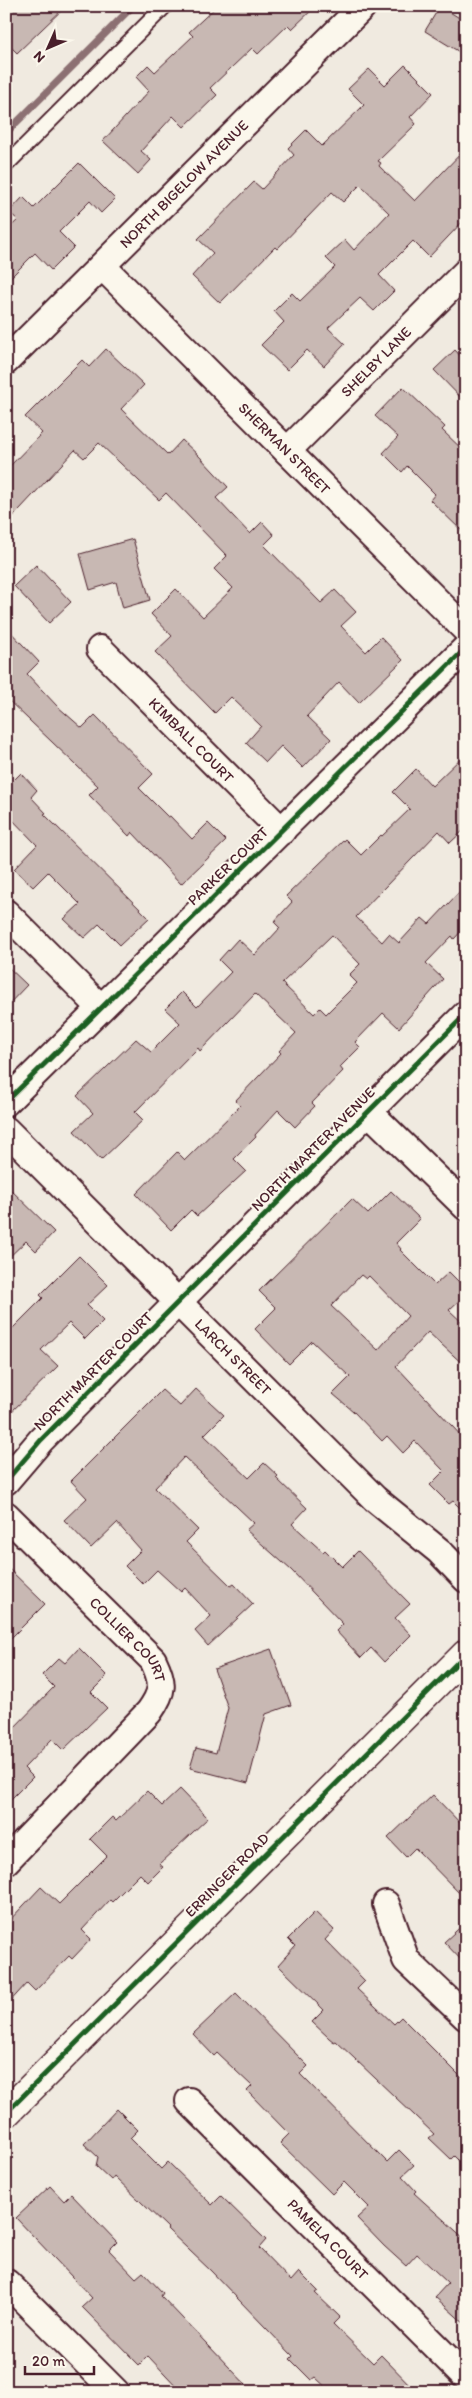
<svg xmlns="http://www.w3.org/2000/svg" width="472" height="2398" font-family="Itim,sans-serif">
	<rect width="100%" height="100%" fill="#f0eae0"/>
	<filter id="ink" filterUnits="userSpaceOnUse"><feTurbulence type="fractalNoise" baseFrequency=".02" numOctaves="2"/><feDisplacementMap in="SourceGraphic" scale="10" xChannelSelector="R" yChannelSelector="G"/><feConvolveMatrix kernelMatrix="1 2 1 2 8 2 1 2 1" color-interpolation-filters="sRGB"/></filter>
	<g filter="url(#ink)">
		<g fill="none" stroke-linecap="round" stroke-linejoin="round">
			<path stroke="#8c6f72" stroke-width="7" d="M6 133 133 6"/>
		</g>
		<g fill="#c8b8b3" stroke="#4a1f2b" fill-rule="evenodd">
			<path d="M6 6H66L17 53 6 42Z"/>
			<path d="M217 6H316L292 29 288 25 258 54 252 48 210 88 217 95 184 127 173 116 141 151 151 160 138 174 103 141 149 91 136 77 148 65 155 72 193 36 189 32Z"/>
			<path d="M440 6 466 22V56L425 31Z"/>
			<path d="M405 65 433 93 410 117 416 124 378 161 381 163 379 166 415 201 466 148V218L429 257 413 241 379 275 394 291 374 311 360 298 328 328 345 344 324 366 307 350 287 370 261 345 284 322 274 311 292 293 300 301 335 267 326 258 345 240 354 250 389 213 360 185 343 202 332 192 277 249 275 247 220 303 192 276 213 253 198 239 254 182 262 189 294 155 288 148 306 130 322 146 364 105 348 89 369 69 385 85Z"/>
			<path d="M79 163 115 199 101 213 90 201 59 232 74 247 51 270 35 253 6 282V231L18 220 9 212 23 197 34 208Z"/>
			<path d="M106 349 144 385 121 409 168 455 182 440 200 457 228 487 216 498 250 534 262 522 274 535 264 545 321 603 335 590 356 612 341 626 366 652 381 637 403 660 359 703 339 682 307 716 331 739 303 768 281 746 266 762 246 743 261 726 231 697 215 713 155 652 172 636 151 614 176 589 203 617 233 588 214 569 227 556 166 493 159 500 99 443 84 458 75 450 6 524V470L42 433 25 417 82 360 89 367Z"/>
			<path d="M455 350 466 362V403L434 370Z"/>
			<path d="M403 387 445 427 442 430 466 453V535L430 500 435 494 407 466 402 472 383 453 398 437 375 416Z"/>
			<path d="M133 539 150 600 123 608 116 582 90 590 80 554Z"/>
			<path d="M36 565 71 602 49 623 14 586Z"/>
			<path d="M6 627 39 662 27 674 57 706 82 728 95 715 153 774 139 788 168 817 170 816 192 839 208 823 226 841 181 884 132 832 129 836 89 795 98 786 6 698Z"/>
			<path d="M466 753V828L450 843 439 831 356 917 382 942 389 934 399 943 422 918 429 924 466 885V926L454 939 452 936 426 963 443 979 399 1028 383 1013 355 1042 360 1047 340 1067 343 1071 312 1103 315 1106 295 1127 278 1110 255 1135 256 1137 234 1159 246 1171 197 1216 191 1210 171 1230 136 1194 177 1152 185 1160 240 1106 235 1101 281 1053 279 1051 296 1033 255 994 200 1051 198 1048 135 1112 143 1120 101 1160 74 1131 93 1113 77 1096 136 1039 151 1052 180 1023 165 1009 182 992 197 1007 231 972 219 960 238 939 255 955 280 928 274 922 292 902 286 896 345 839 361 855 381 835 382 836 410 809 393 792 416 769 432 786ZM332 935 360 964 349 975 357 983 326 1014 320 1008 314 1014 282 983Z"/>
			<path d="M21 773 37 790 31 797 46 813 44 814 149 918 120 945 99 924 84 938 64 919 80 904 48 872 33 887 14 869 37 845 6 813V788Z"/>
			<path d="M6 965 27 985 6 1007Z"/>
			<path d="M6 1185 54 1232 36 1251 26 1241 6 1260Z"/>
			<path d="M391 1191 420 1219 396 1243 401 1249 400 1250 435 1285 449 1272 466 1289V1294L449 1310 466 1326V1367L428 1332 396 1366 466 1441V1514L453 1501 449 1504 430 1485 444 1471 415 1441 403 1453 387 1436 382 1441 353 1411 333 1394 350 1377 312 1341 289 1364 255 1329 276 1308 259 1291 352 1199 368 1214ZM361 1275 366 1279 369 1276 408 1316 378 1350 331 1306Z"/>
			<path d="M79 1256 108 1285 87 1305 103 1321 85 1339 69 1323 41 1350 58 1366 6 1417V1335L43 1298 40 1295Z"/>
			<path d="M196 1389 224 1415 204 1435 249 1478 264 1463 278 1476 276 1478 307 1508 292 1524 323 1552 325 1550 342 1567 358 1551 410 1604 395 1618 411 1635 384 1662 371 1648 361 1658 336 1631 343 1624 291 1570 246 1530 254 1523 184 1457 155 1488 198 1530 186 1542 231 1586 234 1584 253 1604 208 1646 195 1631 211 1616 185 1588 181 1592 157 1570 143 1584 125 1566 141 1550 117 1523 91 1548 64 1520 87 1498 71 1481 162 1390 180 1406Z"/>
			<path d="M6 1566 45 1604 6 1643Z"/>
			<path d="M79 1648 107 1676 91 1692 107 1708 63 1750 52 1739 24 1768 33 1777 6 1804V1736L54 1687 42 1675 59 1658 65 1663Z"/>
			<path d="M271 1649 291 1705 266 1714 248 1783 190 1768 196 1748 216 1753 228 1708 214 1669Z"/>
			<path d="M180 1789 208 1818 159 1864 163 1867 148 1882 140 1874 112 1902 110 1900 82 1930 91 1939 72 1959 69 1956 35 1991 27 1983 6 2006V1924L41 1887 59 1904 107 1856 90 1839 112 1817 116 1821 147 1791 162 1806Z"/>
			<path d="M433 1795 466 1829V1900L415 1848 406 1857 388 1838Z"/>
			<path d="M315 1912 334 1930 325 1940 365 1981 357 1989 394 2024 401 2017 466 2082V2168L454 2156 451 2159 429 2138 434 2134 336 2041 334 2042 329 2038 312 2022 324 2010 278 1965 295 1946 288 1939Z"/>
			<path d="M466 1922V1965L444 1942Z"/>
			<path d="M236 1993 308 2066 300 2074 387 2162 399 2150 414 2165 402 2176 416 2191 414 2193 466 2240V2325L435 2297 448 2283 417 2254 406 2266 384 2246 357 2218 369 2207 344 2182 332 2194 280 2143 289 2134 247 2091 252 2086 217 2053 214 2056 193 2034Z"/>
			<path d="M117 2109 138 2130 130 2138 161 2169 168 2162 212 2205 221 2196 266 2240 259 2248 291 2281 299 2272 318 2291 315 2293 340 2317 333 2324 373 2363 381 2355 417 2392H331L315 2377 311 2380 290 2359 293 2356 211 2271 167 2229 168 2228 114 2176 111 2180 96 2166 98 2157 84 2144Z"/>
			<path d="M50 2186 64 2201 71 2194 117 2242 109 2250 136 2278 143 2272 163 2293 161 2296 253 2392H182L148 2356 139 2365 82 2307 92 2298 16 2218Z"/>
		</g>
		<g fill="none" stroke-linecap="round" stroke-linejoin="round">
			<defs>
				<path id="service" d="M6 165 165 6"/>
				<g id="minor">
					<path id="s1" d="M102 266 466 630"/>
					<path id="s2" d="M6 361 363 6"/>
					<path id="s3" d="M287 451 466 272"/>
					<path id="s4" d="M100 649 282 831"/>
					<path d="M6 913 100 1007"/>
					<path d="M6 1102 466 648"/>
					<path d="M368 1111 466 1207"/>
					<path id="s5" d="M6 1130 375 1499 439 1551 466 1579"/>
					<path d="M6 1481 41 1440 178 1302 466 1014"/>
					<path id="s6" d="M6 1515 153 1660C164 1683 164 1691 149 1712L6 1861"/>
					<path d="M386 1904 406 1960 466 2017"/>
					<path id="s7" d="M189 2101 466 2377"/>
					<path d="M7 2283 116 2392"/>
				</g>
				<path id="secondary" d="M6 2113 466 1654"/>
			</defs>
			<use href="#service" stroke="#4a1f2b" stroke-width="18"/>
			<use href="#minor" stroke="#4a1f2b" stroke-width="30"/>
			<use href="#secondary" stroke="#4a1f2b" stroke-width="31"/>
			<use href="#service" stroke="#fbf7ec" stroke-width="14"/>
			<use href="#minor" stroke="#fbf7ec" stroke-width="26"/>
			<use href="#secondary" stroke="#fbf7ec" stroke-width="28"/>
			<defs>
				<g id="cycleway">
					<path d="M6 1102 466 648"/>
					<path d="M6 1481 41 1440 178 1302 466 1014"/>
					<path d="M6 2113 466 1654"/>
				</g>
			</defs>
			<use href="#cycleway" stroke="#fbf7ec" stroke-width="8"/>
			<use href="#cycleway" stroke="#1b5e20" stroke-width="5"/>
		</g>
	</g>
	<g text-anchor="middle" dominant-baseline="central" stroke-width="4" stroke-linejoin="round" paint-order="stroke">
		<g font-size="15" fill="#4a1f2b" stroke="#fbf7ec">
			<text stroke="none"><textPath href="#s2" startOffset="251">NORTH BIGELOW AVENUE</textPath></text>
			<text stroke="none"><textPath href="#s3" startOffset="126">SHELBY LANE</textPath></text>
			<text stroke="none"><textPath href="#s1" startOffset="258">SHERMAN STREET</textPath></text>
			<text stroke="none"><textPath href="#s4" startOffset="129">KIMBALL COURT</textPath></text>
			<text transform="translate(228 866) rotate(-44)">PARKER COURT</text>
			<text transform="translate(313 1149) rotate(-45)">NORTH MARTER AVENUE</text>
			<text stroke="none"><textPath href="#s5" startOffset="321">LARCH STREET</textPath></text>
			<text transform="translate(93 1371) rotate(-45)">NORTH MARTER COURT</text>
			<text stroke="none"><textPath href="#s6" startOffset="175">COLLIER COURT</textPath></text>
			<text transform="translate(227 1875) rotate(-45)">ERRINGER ROAD</text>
			<text stroke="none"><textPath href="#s7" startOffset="196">PAMELA COURT</textPath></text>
		</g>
	</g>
	<rect width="472" height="2398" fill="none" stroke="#fbf7ec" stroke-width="25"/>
	<rect x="12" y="12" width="447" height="2373" fill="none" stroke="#4a1f2b" stroke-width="2" filter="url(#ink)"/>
	<g transform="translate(48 48) rotate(225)" stroke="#fbf7ec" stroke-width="4" paint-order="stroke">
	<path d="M0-4L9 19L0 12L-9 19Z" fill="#4a1f2b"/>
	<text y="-8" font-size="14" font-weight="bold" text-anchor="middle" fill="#4a1f2b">N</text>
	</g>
	<path d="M25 2366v8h69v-8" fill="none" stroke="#4a1f2b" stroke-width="2.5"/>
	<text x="32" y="2366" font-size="15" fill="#4a1f2b" stroke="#fbf7ec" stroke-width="4" paint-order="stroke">20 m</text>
</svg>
